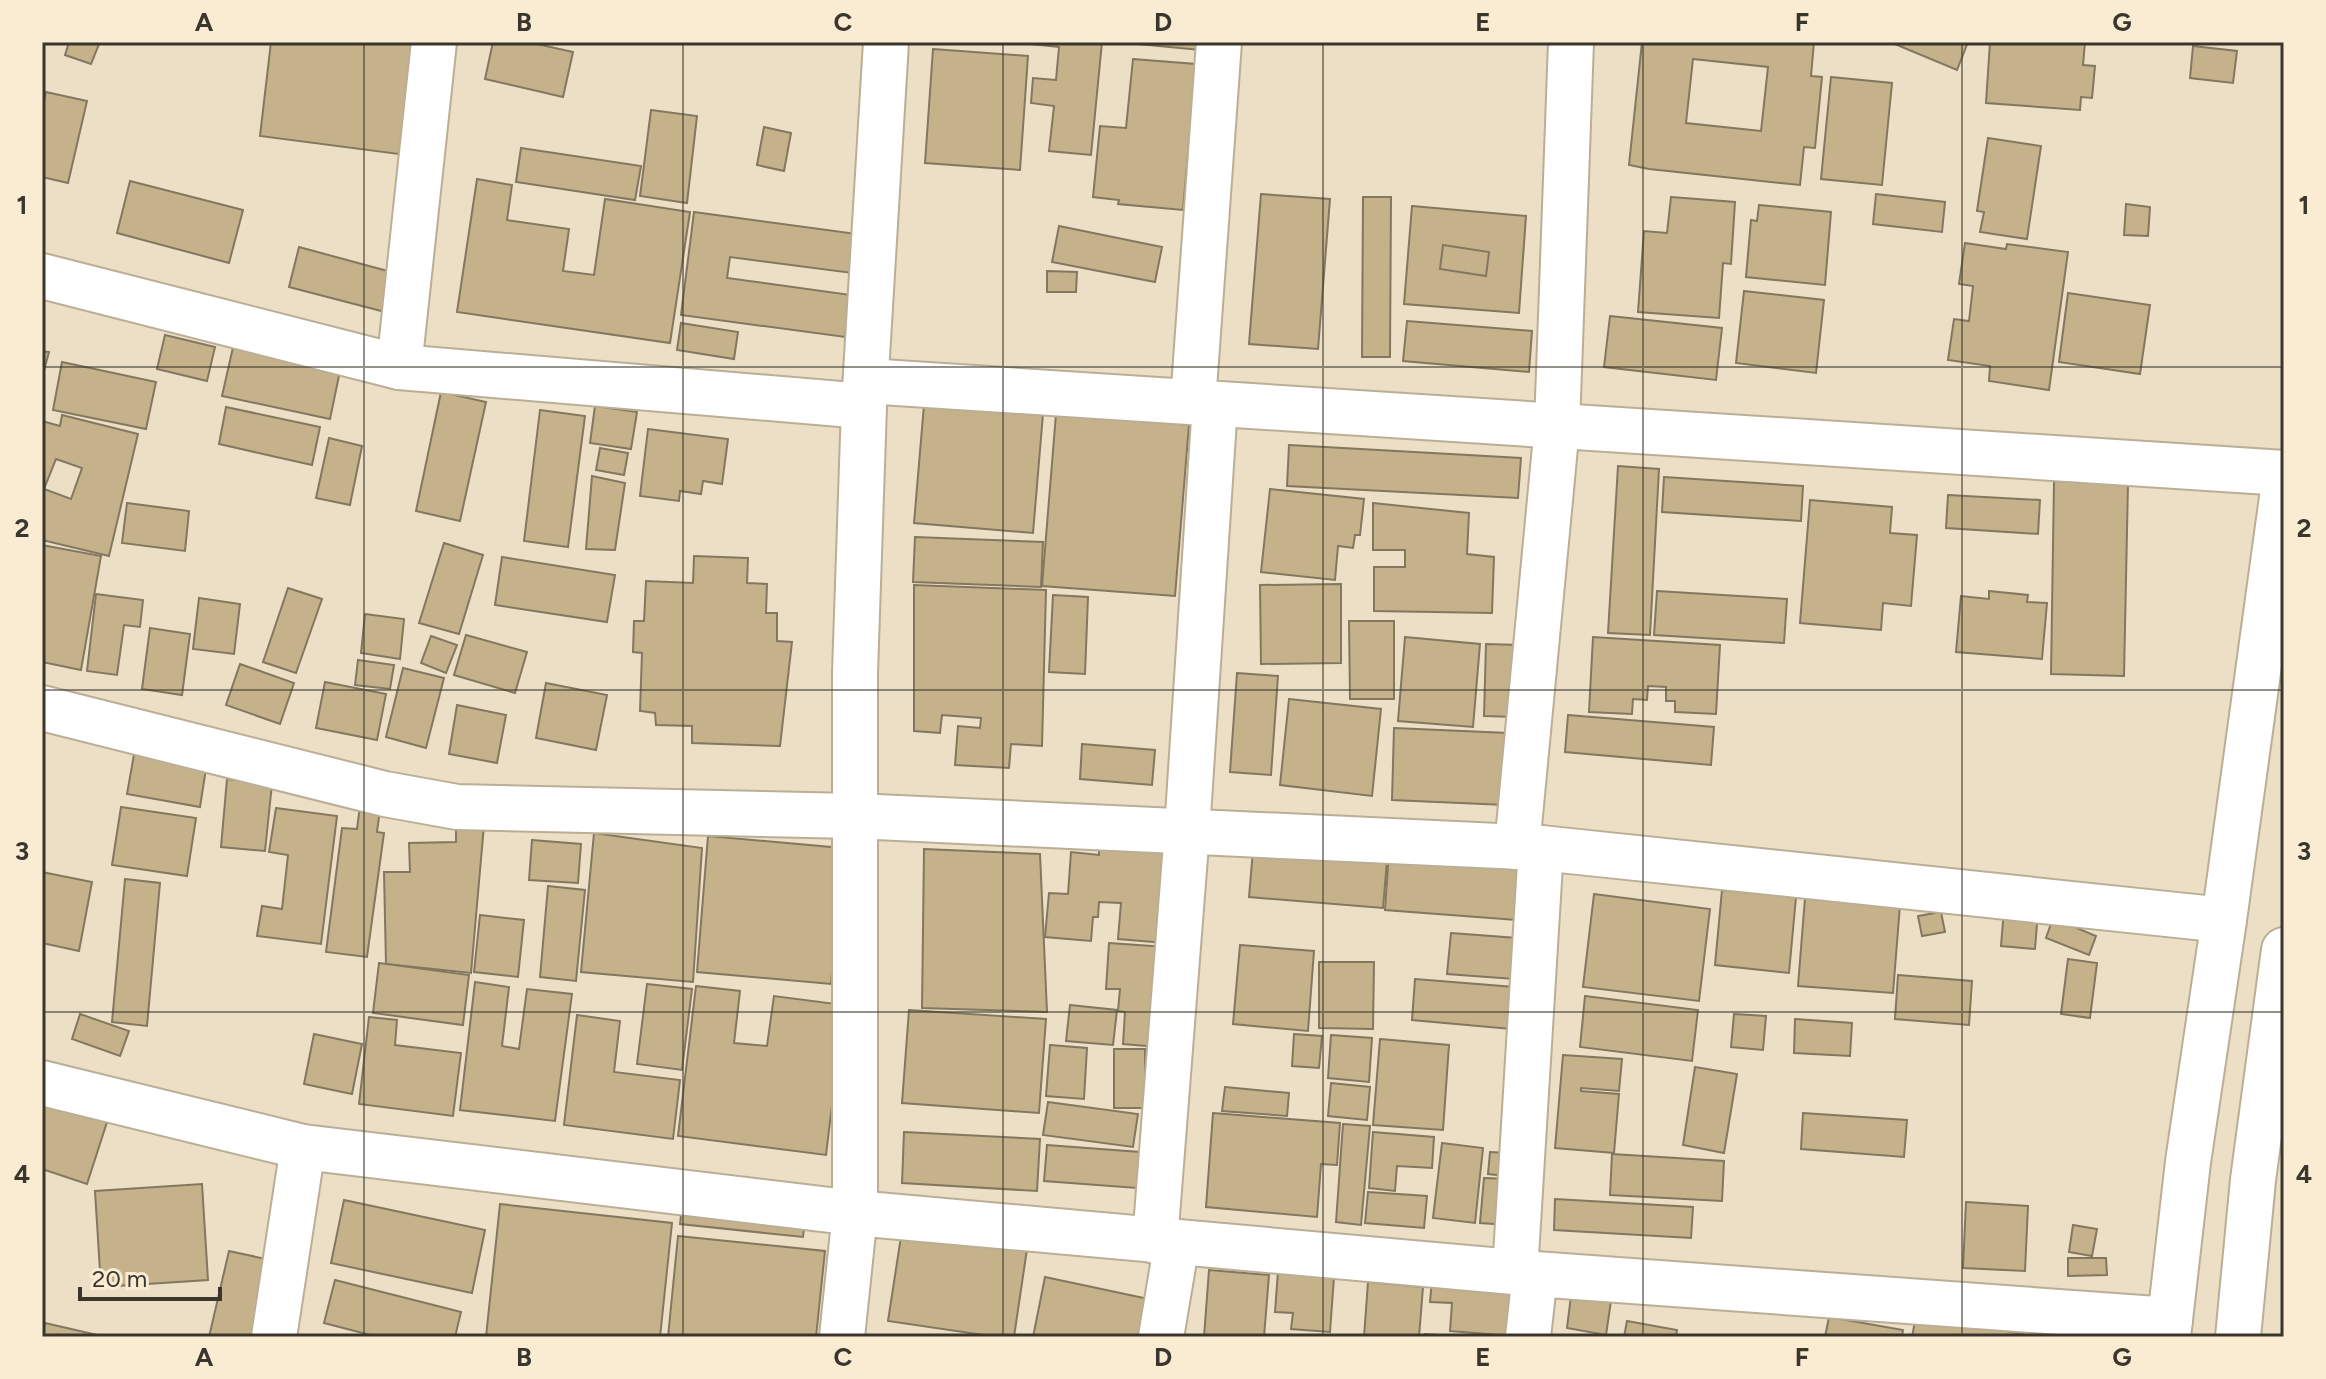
<svg xmlns="http://www.w3.org/2000/svg" width="2326" height="1379" font-family="Figtree,sans-serif">
	<rect width="100%" height="100%" fill="#ecdfc6"/>
	<g fill="#c5b28b" stroke="#837760" stroke-width="2" fill-rule="evenodd">
		<path d="M69 42H93L99 44 91 64 65 55Z"/>
		<path d="M271 42H420L406 155 260 136Z"/>
		<path d="M493 42H528L573 52 563 97 485 79Z"/>
		<path d="M1012 42H1102L1091 155 1049 151 1054 106 1031 103 1033 78 1056 80 1059 47Z"/>
		<path d="M1116 42H1201L1200 50Z"/>
		<path d="M1642 42H1814L1811 76 1822 77 1815 148 1804 147 1800 185 1649 169 1629 165ZM1693 59 1768 67 1761 131 1686 123Z"/>
		<path d="M1890 42H1968L1957 70Z"/>
		<path d="M1990 42H2085L2083 65 2095 66 2092 98 2081 97 2080 110 1986 103Z"/>
		<path d="M2193 46 2237 51 2233 83 2190 78Z"/>
		<path d="M933 49 1028 56 1020 170 925 163Z"/>
		<path d="M1133 59 1196 64 1183 210 1118 204 1119 200 1093 197 1100 126 1126 128Z"/>
		<path d="M1831 77 1892 83 1882 185 1821 179Z"/>
		<path d="M46 92 87 101 68 183 42 177V110Z"/>
		<path d="M651 110 697 116 687 203 640 196Z"/>
		<path d="M764 127 791 133 784 171 757 165Z"/>
		<path d="M1988 138 2041 146 2027 239 1980 232 1984 212 1977 211Z"/>
		<path d="M521 148 641 166 635 200 516 182Z"/>
		<path d="M477 179 512 185 507 220 569 229 563 271 594 275 605 199 690 212 670 343 457 312Z"/>
		<path d="M130 181 243 210 229 263 117 233Z"/>
		<path d="M1261 194 1330 199 1318 349 1249 344Z"/>
		<path d="M1876 194 1945 202 1942 232 1873 224Z"/>
		<path d="M1363 197H1391L1390 357H1362Z"/>
		<path d="M1671 197 1735 202 1731 264 1723 263 1719 318 1638 312 1644 231 1667 233Z"/>
		<path d="M2126 204 2150 207 2148 236 2124 235Z"/>
		<path d="M1759 205 1831 212 1825 285 1746 277 1751 220 1757 221Z"/>
		<path d="M1412 206 1526 216 1519 313 1404 304Z"/>
		<path d="M694 212 857 234 852 273 730 257 727 278 851 295 845 337 681 315Z"/>
		<path d="M1059 226 1162 247 1155 282 1052 262Z"/>
		<path d="M1965 243 2006 249 2007 244 2068 252 2049 390 1989 381 1990 366 1948 360 1954 319 1969 321 1973 286 1959 284Z"/>
		<path d="M1443 245 1489 252 1486 276 1440 269Z"/>
		<path d="M299 247 395 273 385 312 289 287Z"/>
		<path d="M1047 271 1077 272 1076 292H1047Z"/>
		<path d="M1744 291 1824 300 1816 373 1736 363Z"/>
		<path d="M2068 293 2150 305 2140 374 2059 362Z"/>
		<path d="M1610 316 1722 328 1716 380 1604 367Z"/>
		<path d="M1407 321 1532 331 1529 372 1403 361Z"/>
		<path d="M681 323 738 332 734 359 677 350Z"/>
		<path d="M165 335 215 347 207 381 157 369Z"/>
		<path d="M234 343 341 366 330 419 222 396Z"/>
		<path d="M42 351 49 352 42 378Z"/>
		<path d="M62 362 156 382 146 429 53 410Z"/>
		<path d="M441 392 486 402 460 521 416 511Z"/>
		<path d="M925 393 1044 402 1033 533 914 523Z"/>
		<path d="M595 406 637 412 631 449 590 443Z"/>
		<path d="M226 407 320 427 312 465 219 444Z"/>
		<path d="M540 410 585 416 568 547 524 541Z"/>
		<path d="M1056 414 1189 425 1175 596 1042 586Z"/>
		<path d="M62 415 138 434 109 556 42 540V421L60 426ZM56 459 82 468 71 499 44 489Z"/>
		<path d="M648 429 728 439 722 484 703 481 701 494 680 491 679 501 640 496Z"/>
		<path d="M329 438 362 446 350 505 316 498Z"/>
		<path d="M1289 445 1521 458 1518 498 1287 486Z"/>
		<path d="M600 448 628 453 624 475 596 470Z"/>
		<path d="M1618 466 1659 469 1650 635 1608 633Z"/>
		<path d="M592 476 625 483 615 550 586 549Z"/>
		<path d="M1664 477 1803 486 1801 521 1662 512Z"/>
		<path d="M2054 481 2128 483 2124 676 2051 674Z"/>
		<path d="M1270 489 1364 499 1360 535H1355L1353 548 1338 546 1335 580 1261 572Z"/>
		<path d="M1948 495 2040 500 2038 534 1946 528Z"/>
		<path d="M1810 500 1892 507 1890 533 1917 535 1911 606 1883 603 1881 630 1800 623Z"/>
		<path d="M127 503 189 511 185 551 122 543Z"/>
		<path d="M1373 503 1469 513 1467 554 1494 557 1492 613 1374 611V567H1405V550H1373Z"/>
		<path d="M915 537 1043 542 1041 587 913 582Z"/>
		<path d="M444 543 483 555 459 634 419 623Z"/>
		<path d="M42 545 101 556 81 670 42 662Z"/>
		<path d="M694 556 748 558 747 583 767 584 766 613H777V641L792 642 780 746 692 743V726L656 725 655 713 640 711 642 653 633 652 634 621H644L646 581 693 583Z"/>
		<path d="M502 557 615 575 607 622 495 605Z"/>
		<path d="M1341 584V663L1261 664 1260 585Z"/>
		<path d="M914 585 1046 590 1042 746 1011 744 1009 768 955 765 958 726 980 728 981 718 942 715 940 733 914 731Z"/>
		<path d="M288 588 322 599 296 673 263 662Z"/>
		<path d="M1657 591 1787 599 1784 643 1654 635Z"/>
		<path d="M1989 591 2028 595 2027 602 2047 603 2042 659 1956 652 1961 596 1989 599Z"/>
		<path d="M96 594 143 600 140 627 124 625 117 675 87 671Z"/>
		<path d="M1053 595 1088 597 1085 674 1049 672Z"/>
		<path d="M199 598 240 604 234 654 193 649Z"/>
		<path d="M365 614 404 619 400 659 361 653Z"/>
		<path d="M1349 621H1394V699H1350Z"/>
		<path d="M150 628 190 634 182 695 142 689Z"/>
		<path d="M466 635 527 652 515 693 454 675Z"/>
		<path d="M431 636 457 645 446 673 421 663Z"/>
		<path d="M1405 637 1480 644 1473 727 1398 721Z"/>
		<path d="M1593 637 1720 645 1716 714 1675 712V701H1666V687L1648 686 1647 700 1633 699 1632 714 1589 712Z"/>
		<path d="M1486 644 1520 645 1517 717 1484 716Z"/>
		<path d="M358 660 394 665 390 689 355 685Z"/>
		<path d="M240 664 294 683 280 724 226 705Z"/>
		<path d="M403 668 444 678 426 748 386 737Z"/>
		<path d="M1237 673 1278 676 1271 775 1230 772Z"/>
		<path d="M325 682 386 694 377 740 316 728Z"/>
		<path d="M546 683 607 695 596 750 536 738Z"/>
		<path d="M1289 699 1381 709 1372 796 1280 785Z"/>
		<path d="M457 705 506 715 497 763 449 754Z"/>
		<path d="M1568 715 1714 727 1711 765 1565 752Z"/>
		<path d="M1394 728 1508 733 1505 805 1392 800Z"/>
		<path d="M1082 744 1155 750 1152 785 1080 779Z"/>
		<path d="M135 749 207 762 200 807 127 794Z"/>
		<path d="M227 779 272 784 265 851 221 847Z"/>
		<path d="M360 806 380 809 377 832 384 833 367 957 326 952 342 828 357 829Z"/>
		<path d="M121 807 196 818 187 876 112 865Z"/>
		<path d="M276 808 337 816 321 944 257 936 262 906 282 909 288 855 269 852Z"/>
		<path d="M456 825H484L471 973 386 964 384 872H410L409 843 456 842Z"/>
		<path d="M594 833 702 848 693 982 581 972Z"/>
		<path d="M708 836 842 848 831 984 697 972Z"/>
		<path d="M532 840 581 844 578 883 529 880Z"/>
		<path d="M1099 842 1172 849 1165 943 1118 939 1121 903 1099 902 1098 917H1093L1091 941 1045 937 1049 893 1068 894 1071 852 1099 855Z"/>
		<path d="M924 849 1040 854 1047 1012 922 1008Z"/>
		<path d="M1253 850 1387 861 1383 908 1249 897Z"/>
		<path d="M1389 851 1520 862 1516 920 1385 910Z"/>
		<path d="M42 872 92 882 79 951 42 943Z"/>
		<path d="M125 879 160 883 147 1026 112 1022Z"/>
		<path d="M548 886 585 890 576 981 540 977Z"/>
		<path d="M1722 890 1796 897 1789 973 1715 965Z"/>
		<path d="M1594 894 1710 909 1699 1001 1583 987Z"/>
		<path d="M1805 898 1900 905 1893 993 1798 986Z"/>
		<path d="M2004 909 2038 912 2035 949 2001 946Z"/>
		<path d="M1941 912 1945 932 1922 936 1918 916Z"/>
		<path d="M480 915 524 920 518 977 474 972Z"/>
		<path d="M2053 918 2096 936 2089 955 2046 938Z"/>
		<path d="M1451 933 1517 938 1514 979 1447 974Z"/>
		<path d="M1109 943 1166 947 1158 1047 1123 1044 1125 1012 1118 1011 1120 989H1106Z"/>
		<path d="M1240 945 1314 951 1308 1031 1233 1024Z"/>
		<path d="M2068 959 2097 963 2090 1018 2061 1014Z"/>
		<path d="M1319 962H1374L1373 1029 1319 1028Z"/>
		<path d="M379 963 469 975 463 1025 373 1013Z"/>
		<path d="M1898 975 1972 981 1969 1025 1895 1019Z"/>
		<path d="M1415 979 1514 987 1511 1029 1412 1020Z"/>
		<path d="M475 982 509 987 502 1046 519 1049 527 989 572 994 555 1121 460 1110Z"/>
		<path d="M647 984 692 989 682 1070 637 1064Z"/>
		<path d="M696 986 740 991 734 1043 767 1046 774 996 844 1005 826 1155 678 1136Z"/>
		<path d="M1585 996 1698 1010 1692 1061 1580 1047Z"/>
		<path d="M1070 1005 1117 1010 1113 1045 1066 1041Z"/>
		<path d="M909 1010 1046 1019 1039 1113 902 1103Z"/>
		<path d="M80 1014 129 1031 120 1056 72 1039Z"/>
		<path d="M1734 1014 1766 1016 1763 1050 1731 1047Z"/>
		<path d="M577 1015 620 1021 614 1072 680 1080 673 1139 564 1125Z"/>
		<path d="M369 1017 397 1020 395 1045 461 1053 453 1116 359 1104Z"/>
		<path d="M1795 1019 1852 1023 1850 1056 1794 1053Z"/>
		<path d="M314 1034 362 1044 352 1094 304 1084Z"/>
		<path d="M1294 1034 1322 1036 1319 1068 1292 1066Z"/>
		<path d="M1331 1035 1372 1038 1369 1082 1328 1078Z"/>
		<path d="M1380 1039 1449 1045 1443 1130 1373 1125Z"/>
		<path d="M1050 1045 1087 1048 1084 1099 1046 1096Z"/>
		<rect x="1114" y="1049" width="31" height="59"/>
		<path d="M1563 1055 1622 1059 1619 1091 1581 1088V1091L1619 1094 1614 1153 1555 1148Z"/>
		<path d="M1695 1067 1737 1074 1724 1153 1683 1145Z"/>
		<path d="M1331 1083 1370 1087 1367 1120 1328 1116Z"/>
		<path d="M1225 1087 1289 1093 1287 1116 1222 1111Z"/>
		<path d="M42 1099 107 1122 87 1184 42 1169Z"/>
		<path d="M1048 1102 1138 1114 1133 1147 1043 1135Z"/>
		<path d="M1213 1113 1340 1123 1337 1165 1321 1164 1317 1217 1206 1207Z"/>
		<path d="M1803 1113 1907 1120 1904 1157 1801 1149Z"/>
		<path d="M1343 1124 1370 1126 1361 1225 1336 1222Z"/>
		<path d="M904 1132 1040 1139 1037 1191 902 1183Z"/>
		<path d="M1373 1132 1434 1137 1432 1168 1397 1166 1395 1191 1369 1188Z"/>
		<path d="M1442 1143 1483 1148 1475 1223 1433 1218Z"/>
		<path d="M1047 1145 1140 1152 1137 1188 1044 1181Z"/>
		<path d="M1490 1152 1508 1153 1506 1176 1488 1174Z"/>
		<path d="M1612 1154 1724 1161 1722 1201 1610 1195Z"/>
		<path d="M1484 1178 1512 1179 1509 1225 1480 1223Z"/>
		<path d="M202 1184 208 1280 101 1287 95 1191Z"/>
		<path d="M1368 1192 1427 1196 1424 1228 1365 1223Z"/>
		<path d="M683 1199 806 1213 803 1237 680 1224Z"/>
		<path d="M1555 1199 1693 1207 1691 1238 1554 1230Z"/>
		<path d="M344 1200 485 1230 472 1293 331 1263Z"/>
		<path d="M1966 1202 2028 1206 2025 1271 1963 1268Z"/>
		<path d="M500 1204 672 1223 660 1337H486Z"/>
		<path d="M2073 1225 2097 1229 2092 1256 2069 1252Z"/>
		<path d="M902 1230 1027 1249 1014 1337H997L888 1321Z"/>
		<path d="M678 1236 825 1251 816 1337H668Z"/>
		<path d="M229 1251 284 1263 267 1337H209Z"/>
		<path d="M2068 1258H2106L2107 1275 2068 1276Z"/>
		<path d="M1209 1270 1269 1275 1264 1337H1204Z"/>
		<path d="M1278 1271 1334 1277 1330 1332 1291 1329 1293 1313 1275 1312Z"/>
		<path d="M1045 1277 1158 1301 1150 1337H1033Z"/>
		<path d="M1432 1279 1517 1286 1512 1336 1450 1331 1452 1303 1430 1302Z"/>
		<path d="M335 1280 461 1312 455 1337H378L324 1323Z"/>
		<path d="M1368 1282 1423 1287 1419 1337H1364Z"/>
		<path d="M1572 1288 1612 1294 1606 1335 1567 1328Z"/>
		<path d="M1916 1316 2023 1334V1337H1912Z"/>
		<path d="M1829 1317 1903 1330 1902 1337H1825Z"/>
		<path d="M1627 1321 1677 1330 1676 1337H1624Z"/>
		<path d="M45 1323 106 1337H42Z"/>
		<path d="M1425 1334 1463 1337H1424Z"/>
	</g>
	<g fill="none" stroke-linecap="round" stroke-linejoin="round">
		<defs>
			<g id="minor">
				<path d="M42 276 399 367 864 406"/>
				<path d="M399 367 434 42"/>
				<path d="M866 381 2284 473"/>
				<path d="M1193 402 1219 42"/>
				<path d="M42 708 385 794 457 807 855 816 1541 848 2224 920"/>
				<path d="M1517 847 1557 426 1571 42"/>
				<path d="M42 1083 303 1147 855 1213 1535 1274 2170 1320"/>
				<path d="M1155 1241 1187 831 1215 404"/>
				<path d="M1515 1272 1541 848"/>
				<path d="M274 1337 303 1147"/>
				<path d="M842 1337 855 1213V673L864 406 886 42"/>
				<path d="M1161 1337 1177 1242"/>
				<path d="M1528 1337 1535 1274"/>
			</g>
			<g id="major">
				<path d="M2168 1337 2188 1162 2224 920 2284 483"/>
				<path d="M2238 1337 2253 1180 2284 950"/>
			</g>
		</defs>
		<use href="#minor" stroke="#baae96" stroke-width="48"/>
		<use href="#major" stroke="#baae96" stroke-width="48"/>
		<use href="#minor" stroke="#fff" stroke-width="44"/>
		<use href="#major" stroke="#fff" stroke-width="44"/>
	</g>
	<path fill="none" stroke="#3b362c" stroke-width="2" stroke-opacity="0.55" d="M364 42V1337M683 42V1337M1003 42V1337M1323 42V1337M1643 42V1337M1962 42V1337M42 367H2284M42 690H2284M42 1012H2284"/>
	<rect width="2326" height="1379" fill="none" stroke="#f9ecd3" stroke-width="88"/>
	<path d="M80 1287v12h140v-12" fill="none" stroke="#3b362c" stroke-width="4"/>
	<text x="92" y="1287" font-size="24" fill="#3b362c" stroke="#f9ecd3" stroke-width="6" paint-order="stroke">20 m</text>
	<rect x="44" y="44" width="2238" height="1291" fill="none" stroke="#3b362c" stroke-width="3"/>
	<g font-size="26" text-anchor="middle" font-weight="bold" fill="#3b362c">
		<text x="204" y="31">A</text>
		<text x="524" y="31">B</text>
		<text x="843" y="31">C</text>
		<text x="1163" y="31">D</text>
		<text x="1483" y="31">E</text>
		<text x="1802" y="31">F</text>
		<text x="2122" y="31">G</text>
		<text x="22" y="214">1</text>
		<text x="2304" y="214">1</text>
		<text x="22" y="537">2</text>
		<text x="2304" y="537">2</text>
		<text x="22" y="860">3</text>
		<text x="2304" y="860">3</text>
		<text x="22" y="1183">4</text>
		<text x="2304" y="1183">4</text>
		<text x="204" y="1366">A</text>
		<text x="524" y="1366">B</text>
		<text x="843" y="1366">C</text>
		<text x="1163" y="1366">D</text>
		<text x="1483" y="1366">E</text>
		<text x="1802" y="1366">F</text>
		<text x="2122" y="1366">G</text>
	</g>
</svg>
